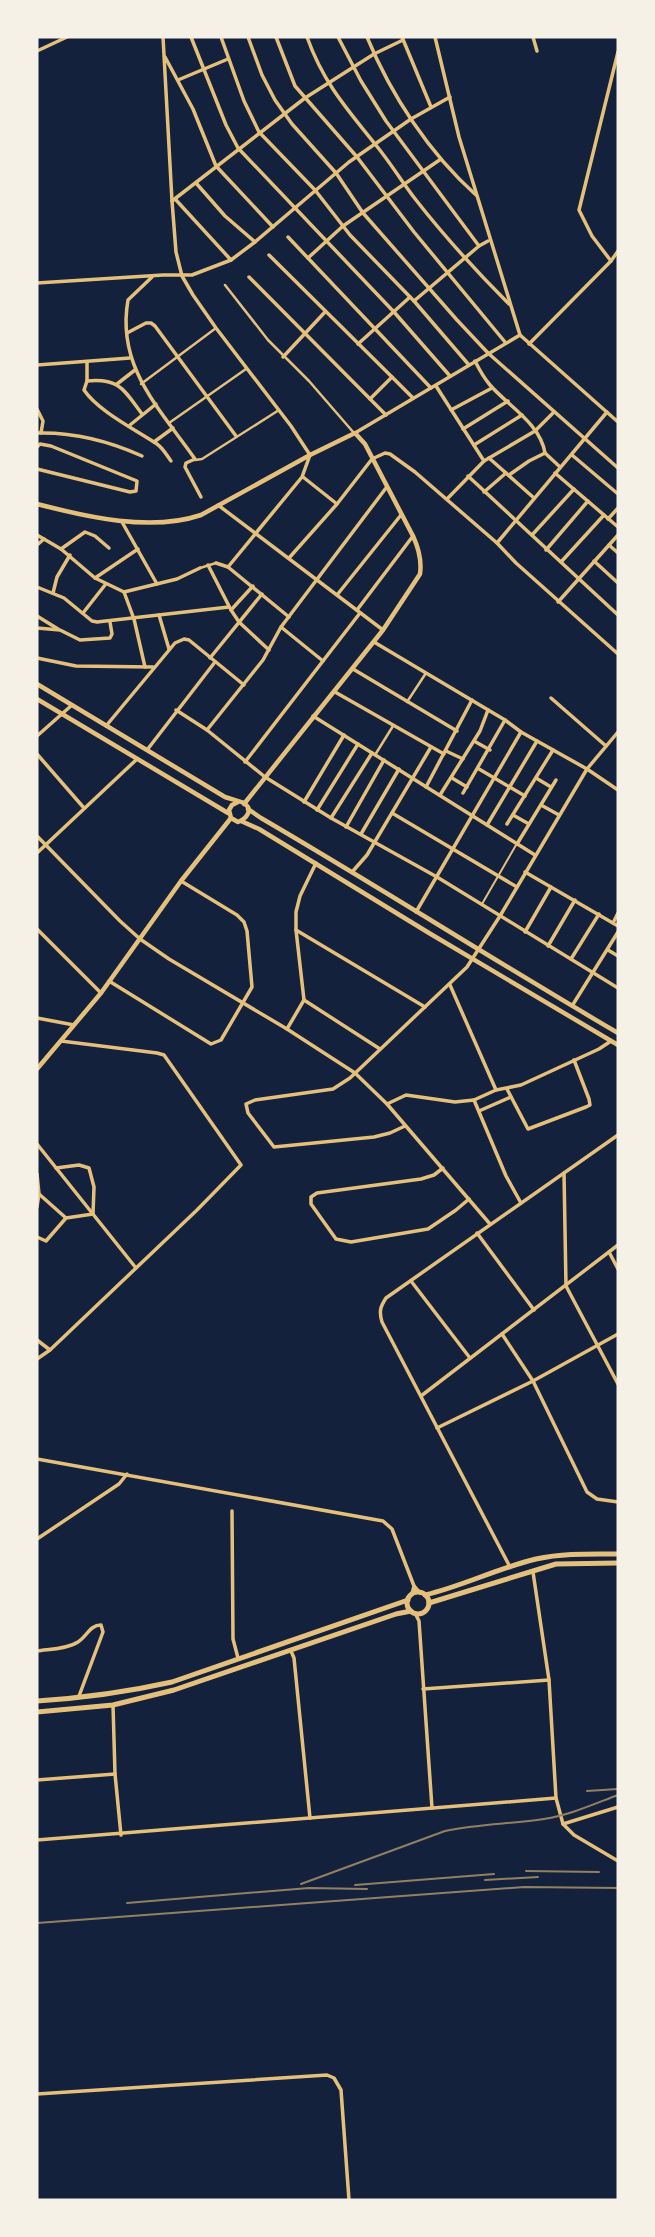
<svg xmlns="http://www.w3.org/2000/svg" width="655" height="2237" font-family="'Asap Condensed',sans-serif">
	<rect width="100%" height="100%" fill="#14213d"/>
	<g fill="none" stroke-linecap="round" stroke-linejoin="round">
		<path stroke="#e5c07b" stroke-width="2" d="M482 904 516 845"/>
		<g stroke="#e5c07b" stroke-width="2.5">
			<path d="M225 285 268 340 309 381 354 433"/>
			<path d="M141 384 216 328"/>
			<path d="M169 423 246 369"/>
			<path d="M195 460 202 459 279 410"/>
			<path d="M200 568 216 563"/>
			<path d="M407 702 426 673"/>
			<path d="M375 755 393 726"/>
		</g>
		<g stroke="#e5c07b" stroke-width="3.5">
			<path d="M163 37 172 201 176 252 182 276 193 295 216 328 291 426 310 455 302 477 228 567"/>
			<path d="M191 37 226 125 238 148 394 312 450 376"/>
			<path d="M221 37 244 101 259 132 315 190 350 235 414 301 469 365"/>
			<path d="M248 37 262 75 275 100 292 124 336 173 363 213 457 320 488 353 618 468"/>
			<path d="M276 37 295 86 357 157 414 232 505 342"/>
			<path d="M307 37C323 82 346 108 375 144 390 162 402 182 416 200 445 237 476 271 509 304"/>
			<path d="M338 37 361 81 386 121 479 246 488 241"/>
			<path d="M367 37C391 95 429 153 476 195"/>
			<path d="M402 37 431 107"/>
			<path d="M435 37 459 137 520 335 618 422"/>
			<path d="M533 37 537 51"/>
			<path d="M37 51 67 37"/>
			<path d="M165 57 193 109 216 166 273 227"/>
			<path d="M178 80 228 59"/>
			<path d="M196 183 225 216 255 242"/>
			<path d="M176 200 231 260"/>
			<path d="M172 201 305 98 374 54 403 40"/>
			<path d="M288 237 431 388"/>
			<path d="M269 255 392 377 370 399"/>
			<path d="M308 258 343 226 441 159"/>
			<path d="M611 261 592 236 579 210 618 52"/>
			<path d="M152 277 128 300C116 367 160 409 195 459L186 463 185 467 201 497"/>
			<path d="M249 277 386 415"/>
			<path d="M37 283 163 275H192L231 260 255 242 349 162 411 119 450 97"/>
			<path d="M414 301 479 246"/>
			<path d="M127 333 146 323H151L155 326 236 436"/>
			<path d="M358 344 410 297"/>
			<path d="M529 344 611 261 618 251"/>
			<path d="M283 357 325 312"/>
			<path d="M475 361C479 369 484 378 490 385 508 406 540 423 545 453"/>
			<path d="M87 362V381L84 390C98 411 136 430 157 444 163 448 167 456 171 461"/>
			<path d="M37 365 130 358"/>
			<path d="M392 377 413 398"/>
			<path d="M87 381C120 378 124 390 142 414"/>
			<path d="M117 384 135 370"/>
			<path d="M436 386 484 461"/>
			<path d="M37 409 43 421 41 433"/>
			<path d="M451 410 492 388"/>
			<path d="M130 425 156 404"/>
			<path d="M463 429 508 401"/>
			<path d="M37 433C74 432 109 441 142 456"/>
			<path d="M355 433 520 335"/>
			<path d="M154 442 173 428"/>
			<path d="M474 445 522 415"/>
			<path d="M37 447 40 444 51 446 137 481 136 491 130 492 37 469"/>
			<path d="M572 455 618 494"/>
			<path d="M489 458 534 498"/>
			<path d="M555 473 618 527"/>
			<path d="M509 475 529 461 545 453 560 467"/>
			<path d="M468 476 618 615"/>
			<path d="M303 477 337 504"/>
			<path d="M484 492 506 473"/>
			<path d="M447 499 484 461 535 431 554 412"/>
			<path d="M218 505 383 630"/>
			<path d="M608 519 618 508"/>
			<path d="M122 522 157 584"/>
			<path d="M37 535 61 549 95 578 124 592 177 579 200 568"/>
			<path d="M532 535 574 489"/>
			<path d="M497 543 607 412"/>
			<path d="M37 545 44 539"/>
			<path d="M609 545 618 553"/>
			<path d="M61 549 85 532 95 536 109 548"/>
			<path d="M546 550 588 501"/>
			<path d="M289 558 337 504 372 459 385 453 390 454 415 472 497 543 516 563 618 654"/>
			<path d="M594 561 618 583"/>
			<path d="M561 562 604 515"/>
			<path d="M216 563 228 567 289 617"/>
			<path d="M208 565 231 610 239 622 269 650"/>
			<path d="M95 578 138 549"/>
			<path d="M37 587 64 598 92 621 97 622 229 607"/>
			<path d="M124 592 134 619 145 667"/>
			<path d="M53 593 57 577 70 555"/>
			<path d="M337 595 401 515"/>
			<path d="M558 602 618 535"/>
			<path d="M231 610 253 586"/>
			<path d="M357 610 413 536"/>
			<path d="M83 613 105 585"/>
			<path d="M159 615 169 649"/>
			<path d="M37 616 58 629"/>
			<path d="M281 627 323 661"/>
			<path d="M37 628 60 630 80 640 110 638 112 634 110 622"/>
			<path d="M374 642 505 720 521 732 587 769 618 790"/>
			<path d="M37 658 76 666 153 667"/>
			<path d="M210 658 262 594"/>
			<path d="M353 669 457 731"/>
			<path d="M335 692 444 754"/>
			<path d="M551 698 606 746"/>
			<path d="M176 710 207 730 265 777 331 818 437 877 618 988"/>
			<path d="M313 716 535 855"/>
			<path d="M106 726 175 643 184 639 189 640 244 685"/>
			<path d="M207 730 263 660 281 627 386 488"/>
			<path d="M37 736 72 705"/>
			<path d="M474 741 490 750"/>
			<path d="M147 750 215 662"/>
			<path d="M446 751 463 759"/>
			<path d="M37 754 84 808"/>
			<path d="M245 762 360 613"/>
			<path d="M479 769 525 796"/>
			<path d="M452 778 467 787"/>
			<path d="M536 778 551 787"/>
			<path d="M426 787 472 700"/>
			<path d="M463 793 505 720"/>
			<path d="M440 795 480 731 488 710"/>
			<path d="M304 802 344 735"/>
			<path d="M541 805 559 815"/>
			<path d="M317 810 358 744"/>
			<path d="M392 813 517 887"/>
			<path d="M513 815 529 824"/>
			<path d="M331 818 372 753"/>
			<path d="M507 824 553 750"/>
			<path d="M487 825 537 741"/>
			<path d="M346 827 384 760"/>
			<path d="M361 834 399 769"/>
			<path d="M37 836 120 921 140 939 169 959 287 1029 355 1073 387 1104 490 1224"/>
			<path d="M517 844 556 780"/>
			<path d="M37 853 136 760"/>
			<path d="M353 871 367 855 431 747"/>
			<path d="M525 872 618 926"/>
			<path d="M416 912 521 732"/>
			<path d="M613 923 618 913"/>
			<path d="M37 929 101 993"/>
			<path d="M296 930 425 1007"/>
			<path d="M525 932 551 887"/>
			<path d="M548 946 575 900"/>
			<path d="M608 950 618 956"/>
			<path d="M571 959 599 914"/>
			<path d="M109 981 211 1044 221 1040 252 987 247 931 244 922 237 915 181 881"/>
			<path d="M450 985 496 1090"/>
			<path d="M304 1000 380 1049"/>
			<path d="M572 1006 618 932"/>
			<path d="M37 1018 74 1025"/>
			<path d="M287 1029 304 1000 296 930V912L300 896 316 863"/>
			<path d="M507 1089 528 1129 586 1107 590 1105 589 1099 574 1060"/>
			<path d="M474 1100 506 1176 521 1203"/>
			<path d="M387 1104 406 1095 455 1102 474 1100 496 1090 521 1085 599 1049 611 1041"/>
			<path d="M479 1111 511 1097"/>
			<path d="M405 1126 390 1133 374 1137 274 1147 248 1113 246 1104 255 1100 333 1089 350 1078 467 967 500 916 587 769 618 732"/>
			<path d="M37 1144 136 1268"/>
			<path d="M443 1168 434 1175 421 1179 317 1193 311 1197V1204L336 1239 351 1242 428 1229 456 1210 469 1199"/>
			<path d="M564 1173 566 1286 618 1384"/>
			<path d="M37 1174 39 1194 37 1207"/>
			<path d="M39 1194 66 1218"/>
			<path d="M477 1233 534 1310"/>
			<path d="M37 1237 46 1241 66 1218 93 1214 94 1187 89 1168 79 1165 56 1168"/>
			<path d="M609 1252 618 1269"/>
			<path d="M411 1281 470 1358"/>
			<path d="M502 1334 533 1381 587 1492 597 1499 618 1502"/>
			<path d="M37 1340 50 1350"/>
			<path d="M37 1359 50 1350 197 1210 241 1165 164 1055 157 1053 61 1041"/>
			<path d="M421 1396 618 1245"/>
			<path d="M437 1428 533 1381 618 1334"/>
			<path d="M37 1459 383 1521 392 1529 414 1586"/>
			<path d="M232 1511 233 1639 238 1658"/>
			<path d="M37 1539 119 1484 127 1474"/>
			<path d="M510 1567 382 1322C379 1312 380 1307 386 1298L618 1135"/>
			<path d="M533 1572 549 1680 556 1798 563 1824 574 1835 618 1861"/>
			<path d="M412 1594 414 1586 420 1593"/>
			<path d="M415 1613 419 1621 432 1808"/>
			<path d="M37 1651C50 1649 67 1649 78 1642 87 1636 90 1625 101 1625L103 1632 79 1696"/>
			<path d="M291 1651 294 1658 310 1818"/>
			<path d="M423 1689 549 1680"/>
			<path d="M113 1705 115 1774 121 1835"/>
			<path d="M37 1780 115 1774"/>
			<path d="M563 1824 618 1807"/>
			<path d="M37 1840 556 1798"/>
			<path d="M37 2094 327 2075 334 2078 341 2090 349 2200"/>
		</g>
		<g stroke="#e5c07b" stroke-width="4.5">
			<path d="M37 504C87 517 151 532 201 515L310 455 355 433 365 444 413 536C419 549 422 560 420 574L383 630 244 804"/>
			<path d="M37 1069 101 993 181 881 231 818"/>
		</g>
		<g stroke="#e5c07b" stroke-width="4.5">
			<path d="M37 684 225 797C231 799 239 801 244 803 254 810 246 819 238 822L231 818 229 810 232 805 238 802"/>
			<path d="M37 699 228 813"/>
			<path d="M248 809 261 818C381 888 498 963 618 1033"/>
			<path d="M241 821 259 829 429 933 618 1045"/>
		</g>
		<g stroke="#e5c07b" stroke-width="5">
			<circle cx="418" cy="1603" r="11"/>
			<path d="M425 1595C463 1586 498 1568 536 1559 563 1553 590 1554 618 1554"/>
			<path d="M429 1603 556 1564 618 1563"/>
			<path d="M37 1701C83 1698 127 1692 172 1682L408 1600"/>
			<path d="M37 1712 113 1705 174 1690 396 1614 411 1611"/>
		</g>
		<g stroke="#918062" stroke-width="2">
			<path d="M587 1791 618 1789"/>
			<path d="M526 1871 599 1872"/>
			<path d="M485 1880 538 1877"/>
			<path d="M301 1884 445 1831C478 1824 511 1824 544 1819 570 1815 594 1804 618 1795"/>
			<path d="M355 1885 494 1874"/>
			<path d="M127 1903 309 1888 367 1889"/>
			<path d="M37 1923 524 1887 618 1888"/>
		</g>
	</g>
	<rect width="655" height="2237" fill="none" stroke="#f6f1e7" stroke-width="77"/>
</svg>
